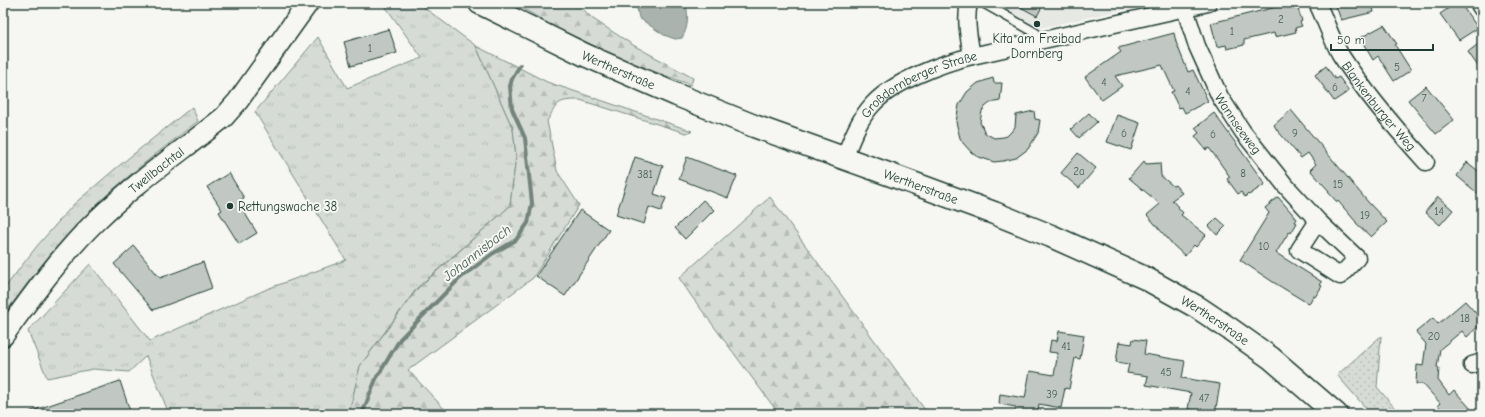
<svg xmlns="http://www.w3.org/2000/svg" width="1485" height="417" font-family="'Comic Neue',sans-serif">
	<defs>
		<pattern id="grass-tufts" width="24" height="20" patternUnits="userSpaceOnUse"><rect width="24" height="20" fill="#d6dbd6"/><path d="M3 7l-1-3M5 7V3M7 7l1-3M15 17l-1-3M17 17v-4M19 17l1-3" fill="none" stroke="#b7bdb8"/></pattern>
		<pattern id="forest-firs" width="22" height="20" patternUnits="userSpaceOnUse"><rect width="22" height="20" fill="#d6dbd6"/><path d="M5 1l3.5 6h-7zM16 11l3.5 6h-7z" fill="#b7bdb8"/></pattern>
		<pattern id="park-dots" width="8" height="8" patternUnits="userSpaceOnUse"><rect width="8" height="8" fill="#d6dbd6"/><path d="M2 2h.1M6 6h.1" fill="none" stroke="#b7bdb8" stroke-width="1.8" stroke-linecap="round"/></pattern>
	</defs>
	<rect width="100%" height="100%" fill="#f6f6f2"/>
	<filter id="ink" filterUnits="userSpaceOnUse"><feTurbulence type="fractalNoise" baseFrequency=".025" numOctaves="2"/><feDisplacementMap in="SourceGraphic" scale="8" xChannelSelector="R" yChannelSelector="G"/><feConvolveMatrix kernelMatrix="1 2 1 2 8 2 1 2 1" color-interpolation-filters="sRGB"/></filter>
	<g filter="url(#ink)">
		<path fill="#e6e8e4" d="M982 3H1137L1139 6 1027 31Z"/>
		<g fill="url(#grass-tufts)" stroke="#7a8c85">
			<path d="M383 3H418L476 46 513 129 516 156 510 206 417 288 360 366 349 414H169L146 356 129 372 93 369 47 378 28 331 90 264 150 341 267 289 346 260 255 112 318 37 347 88 422 58Z"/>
			<path d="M192 107 198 121C160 151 118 182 84 217 54 247 28 282 3 316V290L37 246 74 204 115 169Z"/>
		</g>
		<g fill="url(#forest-firs)" stroke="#7a8c85">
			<path d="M514 3H577L593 19 633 45 693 78 691 85 626 61 552 26Z"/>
			<path d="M476 46 547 82 692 131 686 133 580 100C557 100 558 102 547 121L557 171 579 205 533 278 408 370 449 414H349L360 366 418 288 510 206 516 156 513 129Z"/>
			<path d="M770 197 928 414H779L692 297 679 278Z"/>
		</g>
		<path fill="url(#park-dots)" stroke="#7a8c85" d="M1381 336 1377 387 1400 414H1371L1337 375Z"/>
		<path fill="#aab3ae" stroke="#72847d" d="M640 3H686C688 16 689 26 682 38L675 39 664 35 639 18 637 9Z"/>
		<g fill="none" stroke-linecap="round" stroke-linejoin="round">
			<path stroke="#72847d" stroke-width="4" d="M362 414 376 379 400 339 459 279 492 254 516 240 528 223 532 203 525 138 512 109 510 86 512 79 520 65"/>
		</g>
		<g fill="#c1c8c3" stroke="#1f3d34">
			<path d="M1013 3H1044L1037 16Z"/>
			<path d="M1293 3H1296L1302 21 1300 22 1302 26 1295 28 1296 32 1275 37 1274 33 1244 40V45L1227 49 1226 45 1217 47 1211 23Z"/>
			<path d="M1335 3H1372L1374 12 1341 20Z"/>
			<path d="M1456 3H1460L1478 28 1459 40 1440 14Z"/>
			<path d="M1384 25 1397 44 1395 45 1411 70 1394 81 1378 56 1373 60 1360 38Z"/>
			<path d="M389 29 397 53 351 66 344 42Z"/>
			<path d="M1174 33 1176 42 1188 72 1193 70 1208 101 1185 113 1182 107 1179 108 1171 92 1174 91 1162 65 1115 76 1122 86 1102 100 1085 77 1121 52 1118 48Z"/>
			<path d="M1482 41V72L1468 52Z"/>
			<path d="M1326 66 1335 79 1339 77 1349 91 1334 101 1315 75Z"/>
			<path d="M993 78 994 83H1002L1000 101 990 103 985 107 982 111 980 122 985 133 994 138 1004 137 1007 136 1011 132 1015 127 1016 115 1034 111 1035 119 1040 120 1038 133 1028 149 1016 158 1003 161 994 162 976 156 971 152 963 143 960 138 956 122 959 105 967 92 978 83Z"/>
			<path d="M1426 86 1454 120 1436 134 1408 100Z"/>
			<path d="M1291 110 1368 202 1387 222 1371 237 1356 223V222L1338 201 1337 202 1328 192 1329 191 1310 170 1316 164 1308 153 1301 158 1277 130 1274 125Z"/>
			<path d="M1089 113 1097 122 1079 138 1071 129Z"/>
			<path d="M1214 113 1265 184 1249 195 1248 194 1245 197 1241 192 1238 194 1227 179 1230 177 1218 160 1209 148 1206 150 1195 136 1199 133 1195 128Z"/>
			<path d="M1117 115 1140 123 1131 150 1107 142Z"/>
			<path d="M1078 153 1096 168 1079 188 1061 173Z"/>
			<path d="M635 157 663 166 654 194 666 198 661 211 649 207 644 224 616 215Z"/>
			<path d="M687 157 737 176 728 198 679 179Z"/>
			<path d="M1144 161 1146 164 1160 163 1161 176 1173 186 1175 185 1182 193 1172 200 1183 213 1181 215 1206 235 1196 247 1194 245 1185 256 1174 246 1147 215 1160 204 1129 178Z"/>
			<path d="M1467 162 1482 174V197L1457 176Z"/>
			<path d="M229 173 244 198 238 202 257 233 239 244 219 212 222 210 207 187Z"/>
			<path d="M1278 197 1297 219 1295 222 1297 223 1291 233 1289 232 1276 253 1322 282 1320 285 1322 286 1315 297 1313 296 1309 304 1273 282 1240 260 1269 213 1265 208Z"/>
			<path d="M1438 197 1453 210 1440 225 1425 212Z"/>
			<path d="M703 200 714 210 685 239 675 228Z"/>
			<path d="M580 210 609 230 565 296 536 276Z"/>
			<path d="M1217 218 1226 226 1217 235 1209 226Z"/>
			<path d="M134 246 160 278 203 262 212 288 153 310 114 264Z"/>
			<path d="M1465 301 1482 320V323L1467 337 1462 331 1440 349 1437 367 1439 368 1438 380 1449 395 1454 390 1471 409 1466 414H1446L1438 405 1440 403 1423 384H1416L1417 365 1423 366 1426 344 1416 332 1433 318 1438 324Z"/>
			<path d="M1059 331 1084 335 1080 359 1075 358 1069 389 1065 388 1061 408 1039 404 1037 414H1015L1016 407 999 404 1000 394 1025 398 1030 371 1054 375 1058 353 1049 352 1051 340 1057 341Z"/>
			<path d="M1133 339 1146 341 1144 354 1185 361 1182 378 1220 384 1215 414 1188 409 1191 393 1146 385 1148 376 1127 373 1129 364 1116 362 1119 342 1132 344Z"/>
			<path d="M120 381 131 414H29V412Z"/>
		</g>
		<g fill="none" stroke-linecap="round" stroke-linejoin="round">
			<defs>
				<path id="service" d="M983 3 1036 33 1038 41"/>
				<g id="minor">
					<path d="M969 3C965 20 969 39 972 56"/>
					<path id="s1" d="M1317 3C1325 19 1331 38 1340 54 1365 93 1395 128 1426 162"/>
					<path d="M1478 3 1482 9"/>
					<path id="s2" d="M1185 9 1197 46 1220 97 1243 132 1285 185 1318 221 1357 258 1340 276 1299 250 1318 221"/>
					<path id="s3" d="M844 158C852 138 859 119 873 104 894 81 943 63 972 56L1208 3"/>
					<path d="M1472 365 1482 362"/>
				</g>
				<g id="tertiary">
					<path id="s4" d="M3 336C32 296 61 255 97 220 136 182 182 151 224 117L238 101 308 3"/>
				</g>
				<g id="secondary">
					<path id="s5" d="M480 3 585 55 677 95 754 126 891 175 994 213 1051 236 1145 278 1197 307 1230 329 1271 358 1336 414"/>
				</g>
			</defs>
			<use href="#service" stroke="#1f3d34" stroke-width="11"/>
			<use href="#minor" stroke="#1f3d34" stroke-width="19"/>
			<use href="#tertiary" stroke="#1f3d34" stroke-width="23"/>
			<use href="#secondary" stroke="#1f3d34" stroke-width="25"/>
			<use href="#service" stroke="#f6f6f2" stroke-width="8"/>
			<use href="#minor" stroke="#f6f6f2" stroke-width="16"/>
			<use href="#tertiary" stroke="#f6f6f2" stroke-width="20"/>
			<use href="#secondary" stroke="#f6f6f2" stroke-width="22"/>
		</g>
	</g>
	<g fill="#1f3d34" stroke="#f6f6f2" stroke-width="1.5">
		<circle cx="1037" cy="24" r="4"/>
		<circle cx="230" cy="206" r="4"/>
	</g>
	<g text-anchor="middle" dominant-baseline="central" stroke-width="4" stroke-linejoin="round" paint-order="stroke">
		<g font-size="11" fill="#486058">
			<text x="1281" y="19">2</text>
			<text x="1232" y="31">1</text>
			<text x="370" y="48">1</text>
			<text x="1397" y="67">5</text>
			<text x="1104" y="82">4</text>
			<text x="1335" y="87">6</text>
			<text x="1188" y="91">4</text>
			<text x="1424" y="98">7</text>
			<text x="1124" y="133">6</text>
			<text x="1295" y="133">9</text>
			<text x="1213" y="134">6</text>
			<text x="1079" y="171">2a</text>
			<text x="1243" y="173">8</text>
			<text x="645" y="174">381</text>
			<text x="1338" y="184">15</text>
			<text x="1439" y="211">14</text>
			<text x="1365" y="215">19</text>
			<text x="1264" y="246">10</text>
			<text x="1465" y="318">18</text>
			<text x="1434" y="336">20</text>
			<text x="1066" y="346">41</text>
			<text x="1166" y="372">45</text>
			<text x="1052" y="394">39</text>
			<text x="1204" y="398">47</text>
		</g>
		<g font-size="13" fill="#1f3d34" stroke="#f6f6f2">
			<text x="1037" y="38">Kita am Freibad<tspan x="1037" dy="15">Dornberg</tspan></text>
			<text x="238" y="206" text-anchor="start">Rettungswache 38</text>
		</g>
		<g font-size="13" fill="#1f3d34" stroke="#f6f6f2">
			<text stroke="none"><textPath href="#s5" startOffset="154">Wertherstraße</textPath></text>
			<text stroke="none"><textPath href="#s3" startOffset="112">Großdornberger Straße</textPath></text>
			<text stroke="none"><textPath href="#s1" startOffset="121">Blankenburger Weg</textPath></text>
			<text stroke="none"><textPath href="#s2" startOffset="127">Wannseeweg</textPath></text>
			<text stroke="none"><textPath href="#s4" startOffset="227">Twellbachtal</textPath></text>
			<text stroke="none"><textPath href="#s5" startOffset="478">Wertherstraße</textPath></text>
			<text stroke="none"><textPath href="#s5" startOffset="802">Wertherstraße</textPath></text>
		</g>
		<g font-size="14" font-style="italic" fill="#425a52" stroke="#f6f6f2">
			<text transform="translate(477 253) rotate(-38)">Johannisbach</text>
		</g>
	</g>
	<rect width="1485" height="417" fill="none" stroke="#f6f6f2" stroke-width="16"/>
	<rect x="8" y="8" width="1469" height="401" fill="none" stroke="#1f3d34" stroke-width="1.5" filter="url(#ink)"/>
	<path d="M1331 44v6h102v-6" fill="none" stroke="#1f3d34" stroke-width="2"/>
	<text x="1337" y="44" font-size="12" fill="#1f3d34" stroke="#f6f6f2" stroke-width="3" paint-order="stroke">50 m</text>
</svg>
